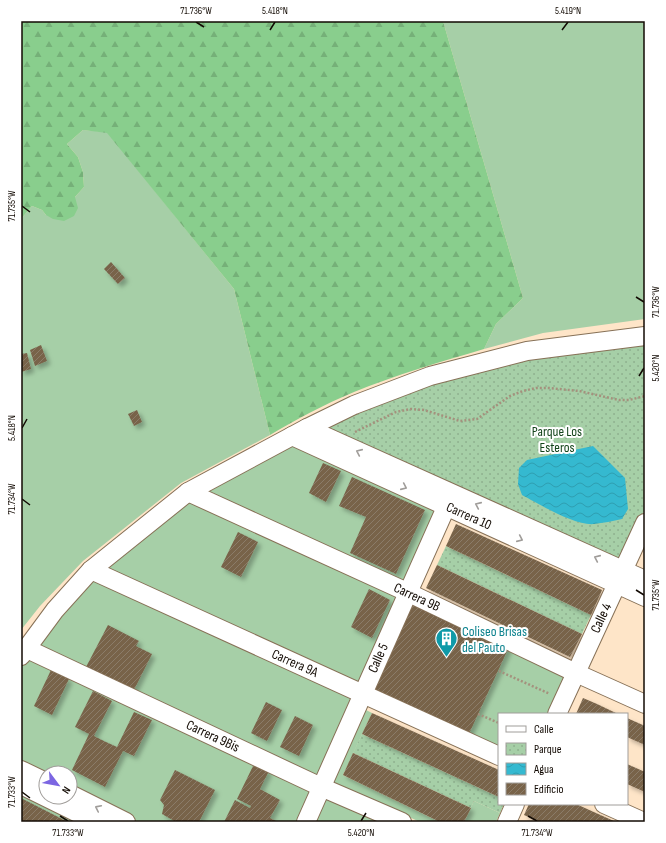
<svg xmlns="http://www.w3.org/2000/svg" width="666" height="843" font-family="'Sofia Sans Condensed',sans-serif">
	<defs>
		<pattern id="forest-firs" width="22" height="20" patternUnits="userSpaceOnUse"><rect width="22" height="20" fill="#89ce8d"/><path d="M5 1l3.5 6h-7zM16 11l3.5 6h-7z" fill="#75b078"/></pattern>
		<pattern id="park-dots" width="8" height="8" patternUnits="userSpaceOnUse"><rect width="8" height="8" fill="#a6cfa7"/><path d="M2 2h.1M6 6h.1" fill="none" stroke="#8eb08e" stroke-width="1.8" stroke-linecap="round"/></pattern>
		<pattern id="water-waves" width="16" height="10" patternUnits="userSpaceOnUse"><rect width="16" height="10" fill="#35b9d0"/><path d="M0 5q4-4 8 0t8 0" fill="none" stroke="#2e9eb1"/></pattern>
		<pattern id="building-hatch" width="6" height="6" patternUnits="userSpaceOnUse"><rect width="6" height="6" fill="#786349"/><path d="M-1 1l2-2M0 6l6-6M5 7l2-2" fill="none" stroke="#8b7c69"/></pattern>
		<filter id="shadow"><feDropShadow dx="3.5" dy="3.5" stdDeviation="2" flood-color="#0004"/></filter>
	</defs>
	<rect width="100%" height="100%" fill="#fee5c8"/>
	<g fill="#a6cfa7">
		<path d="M443 21H645V319L543 333 484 349 496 324 523 298Z"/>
		<path d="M83 130 107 132 234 289 270 435 181 483 83 561 40 606 21 630V219L32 206 42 210 46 215 75 197 84 187 83 172 78 157 67 144Z"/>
		<path d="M292 442 438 508 404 585 200 492Z"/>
		<path d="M188 495 405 593 361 690 95 570Z"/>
		<path d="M94 579 354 697 318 777 37 644Z"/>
		<path d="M411 598 571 675 553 714H499V753L368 693Z"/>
		<path d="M26 655 315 789 300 822H138L70 789V773H46L21 765V664Z"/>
		<path d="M364 709 372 713 343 775 440 822H420L333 782Z"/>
		<path d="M21 792 80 822H21Z"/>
		<path d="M325 795 383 822H313Z"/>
		<path d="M474 801 500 813 496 822H464Z"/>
	</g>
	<path fill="url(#forest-firs)" d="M21 21H443L523 298 496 324 484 349C440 362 396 375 354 392 325 404 297 419 270 435L234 289 107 133 83 130 67 144 78 157 83 172 84 187 75 197 78 208 74 216 64 221 53 219 46 215 42 210 32 206 21 219Z"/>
	<g fill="url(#park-dots)">
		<path d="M645 339V509L618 563 317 426 354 408 528 354Z"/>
		<path d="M446 546 591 615 582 634 437 565Z"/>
		<path d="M362 734 499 797V804H504L500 813 474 801 471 808 353 753Z"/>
	</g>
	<path fill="url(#water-waves)" d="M593 446 625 478 628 509 622 519C613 521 603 523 594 524 575 526 539 504 522 495L518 484 519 468 527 460Z"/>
	<g fill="url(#building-hatch)" filter="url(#shadow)">
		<path d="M111 262 125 278 118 284 104 269Z"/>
		<path d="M41 345 47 361 35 366 30 350Z"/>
		<path d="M27 353 31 369 21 372V354Z"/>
		<path d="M137 410 142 422 134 426 128 414Z"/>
		<path d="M323 463 341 471 326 502 309 493Z"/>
		<path d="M352 477 425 510 396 574 350 553 366 517 339 506Z"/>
		<path d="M456 524 602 590 591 615 446 546Z"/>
		<path d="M238 532 258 542 241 577 221 567Z"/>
		<path d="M437 565 582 634 570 657 426 588Z"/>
		<path d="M369 589 390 600 372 638 351 627Z"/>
		<path d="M413 601 509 647 468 736 372 693Z"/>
		<path d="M108 625 139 641 136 646 152 654 134 690 86 667Z"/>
		<path d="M51 670 69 679 52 715 34 706Z"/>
		<path d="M93 691 112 701 94 736 106 742 117 747 134 712 152 720 134 756 123 751 105 787 72 770 89 734 75 727Z"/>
		<path d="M583 698 597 704 618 714H576Z"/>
		<path d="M266 702 282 710 267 741 251 733Z"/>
		<path d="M372 713 499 770V797L362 734Z"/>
		<path d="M295 716 313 725 299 756 280 747Z"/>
		<path d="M627 718 645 726V745L627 737Z"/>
		<path d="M353 753 471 808 464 822H440L343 775Z"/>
		<path d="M254 764 269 771 260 789 280 800 270 818 278 822H224L235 800 250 808 251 806 237 799Z"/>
		<path d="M627 764 645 772V792L627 784Z"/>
		<path d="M175 770 215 790 199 822H176L162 814 164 805 160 800Z"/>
		<path d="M21 798 68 822H21Z"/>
		<path d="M529 804H576L616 822H540L524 815Z"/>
	</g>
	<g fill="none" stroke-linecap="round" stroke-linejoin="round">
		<defs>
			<g id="minor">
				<path d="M307 428 645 580"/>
				<path d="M292 436 645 597"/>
				<path d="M188 492 407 592 576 673 645 704"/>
				<path d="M91 570 499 756"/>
				<path d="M25 648 321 787 402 822"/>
				<path d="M21 656 55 610 91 570 188 492 307 428 354 405 430 376 527 351 645 336"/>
				<path d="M557 714 645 523"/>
				<path d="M21 770 46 782"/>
				<path d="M21 785 96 822"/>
				<path d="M70 794 126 822"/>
				<path d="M604 804 644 822"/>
				<path d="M306 822 451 496"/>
				<path d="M507 822 515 804"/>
			</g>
		</defs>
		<use href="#minor" stroke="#877157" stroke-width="20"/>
		<g stroke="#a4917d" stroke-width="2.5" stroke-dasharray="2 2" stroke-linecap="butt">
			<path d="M355 432 396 412 411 409 424 410 460 421 477 419 510 396 523 391 536 388H549L579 391 619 400H629L645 396"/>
			<path d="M499 671 550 694"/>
			<path d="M478 714 499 723"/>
		</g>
		<use href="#minor" stroke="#fff" stroke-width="18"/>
	</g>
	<defs><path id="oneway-chevron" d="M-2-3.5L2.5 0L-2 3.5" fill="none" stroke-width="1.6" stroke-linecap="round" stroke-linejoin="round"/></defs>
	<g stroke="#a09d9a">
		<use href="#oneway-chevron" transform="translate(359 452) rotate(-156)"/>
		<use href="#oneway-chevron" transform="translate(404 487) rotate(24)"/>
		<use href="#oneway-chevron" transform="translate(478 505) rotate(-156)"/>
		<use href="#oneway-chevron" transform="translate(520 539) rotate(24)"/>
		<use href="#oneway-chevron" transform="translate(597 558) rotate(-156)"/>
		<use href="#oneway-chevron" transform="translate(98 808) rotate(-154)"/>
	</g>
	<path fill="none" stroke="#120a03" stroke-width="1.5" d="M196 22 204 27M270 30 275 22M562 30 568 22M22 206 30 212M636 297 644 302M639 376 644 368M22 428 27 419M22 499 30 505M636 590 644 595M22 792 30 798M60 816 68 821M528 816 537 821M361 821 366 813"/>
	<defs>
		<symbol id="building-pin" viewBox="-11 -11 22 30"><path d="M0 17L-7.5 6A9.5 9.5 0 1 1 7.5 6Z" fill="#0f9aa8" stroke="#fff"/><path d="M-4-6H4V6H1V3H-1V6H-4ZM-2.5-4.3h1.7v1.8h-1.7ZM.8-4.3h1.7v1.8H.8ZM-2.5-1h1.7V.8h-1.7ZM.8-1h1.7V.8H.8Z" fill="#fff"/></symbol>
	</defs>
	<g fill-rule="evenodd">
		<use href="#building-pin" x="434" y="626" width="25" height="34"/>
	</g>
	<g text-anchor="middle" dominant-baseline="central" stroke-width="4" stroke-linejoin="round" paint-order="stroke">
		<g font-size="14" fill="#14441b" stroke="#fff">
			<text x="557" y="431">Parque Los<tspan x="557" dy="16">Esteros</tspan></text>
		</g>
		<g font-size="14" fill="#120a03" stroke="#fff">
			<text transform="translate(469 516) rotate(24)">Carrera 10</text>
			<text transform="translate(417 597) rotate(25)">Carrera 9B</text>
			<text transform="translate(601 618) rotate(-65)">Calle 4</text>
			<text transform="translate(378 658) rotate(-66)">Calle 5</text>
			<text transform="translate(295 663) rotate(24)">Carrera 9A</text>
			<text transform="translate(213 736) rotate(25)">Carrera 9Bis</text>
		</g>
		<g font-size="14" fill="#0d838f" stroke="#fff" text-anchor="start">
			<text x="462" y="631">Coliseo Brisas<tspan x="462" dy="16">del Pauto</tspan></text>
		</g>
	</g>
	<rect width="666" height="843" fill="none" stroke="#ffffff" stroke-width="44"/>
	<rect x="498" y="713" width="130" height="92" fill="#ffffff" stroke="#a09d9a"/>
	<rect x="506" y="726" width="20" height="6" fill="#ffffff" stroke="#a09d9a"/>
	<text x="534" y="733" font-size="12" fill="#120a03">Calle</text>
	<rect x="506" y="743" width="20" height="12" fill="url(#park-dots)" stroke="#a09d9a"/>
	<text x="534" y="753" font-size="12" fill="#120a03">Parque</text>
	<rect x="506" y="763" width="20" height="12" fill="url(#water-waves)" stroke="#a09d9a"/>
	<text x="534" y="773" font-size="12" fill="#120a03">Agua</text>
	<rect x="506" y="783" width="20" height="12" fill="url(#building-hatch)" stroke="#a09d9a"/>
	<text x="534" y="793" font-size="12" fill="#120a03">Edificio</text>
	<g transform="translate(58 785) rotate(122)"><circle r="19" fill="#ffffff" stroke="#a09d9a"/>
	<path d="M0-3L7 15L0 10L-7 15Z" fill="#7c66e2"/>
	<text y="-6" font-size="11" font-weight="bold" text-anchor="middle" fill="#120a03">N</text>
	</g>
	<rect x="22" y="22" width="622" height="799" fill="none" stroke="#120a03" stroke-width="1.5"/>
	<g font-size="10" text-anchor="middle" fill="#120a03">
		<text x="196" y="14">71.736°W</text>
		<text x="275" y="14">5.418°N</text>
		<text x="568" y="14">5.419°N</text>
		<text transform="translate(11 206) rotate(-90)" y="4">71.735°W</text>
		<text transform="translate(655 302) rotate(-90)" y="4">71.736°W</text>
		<text transform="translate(655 368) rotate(-90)" y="4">5.420°N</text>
		<text transform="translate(11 428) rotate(-90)" y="4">5.418°N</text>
		<text transform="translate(11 499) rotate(-90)" y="4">71.734°W</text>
		<text transform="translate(655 595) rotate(-90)" y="4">71.735°W</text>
		<text transform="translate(11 792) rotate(-90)" y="4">71.733°W</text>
		<text x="68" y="836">71.733°W</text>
		<text x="361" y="836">5.420°N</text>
		<text x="537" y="836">71.734°W</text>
	</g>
</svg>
